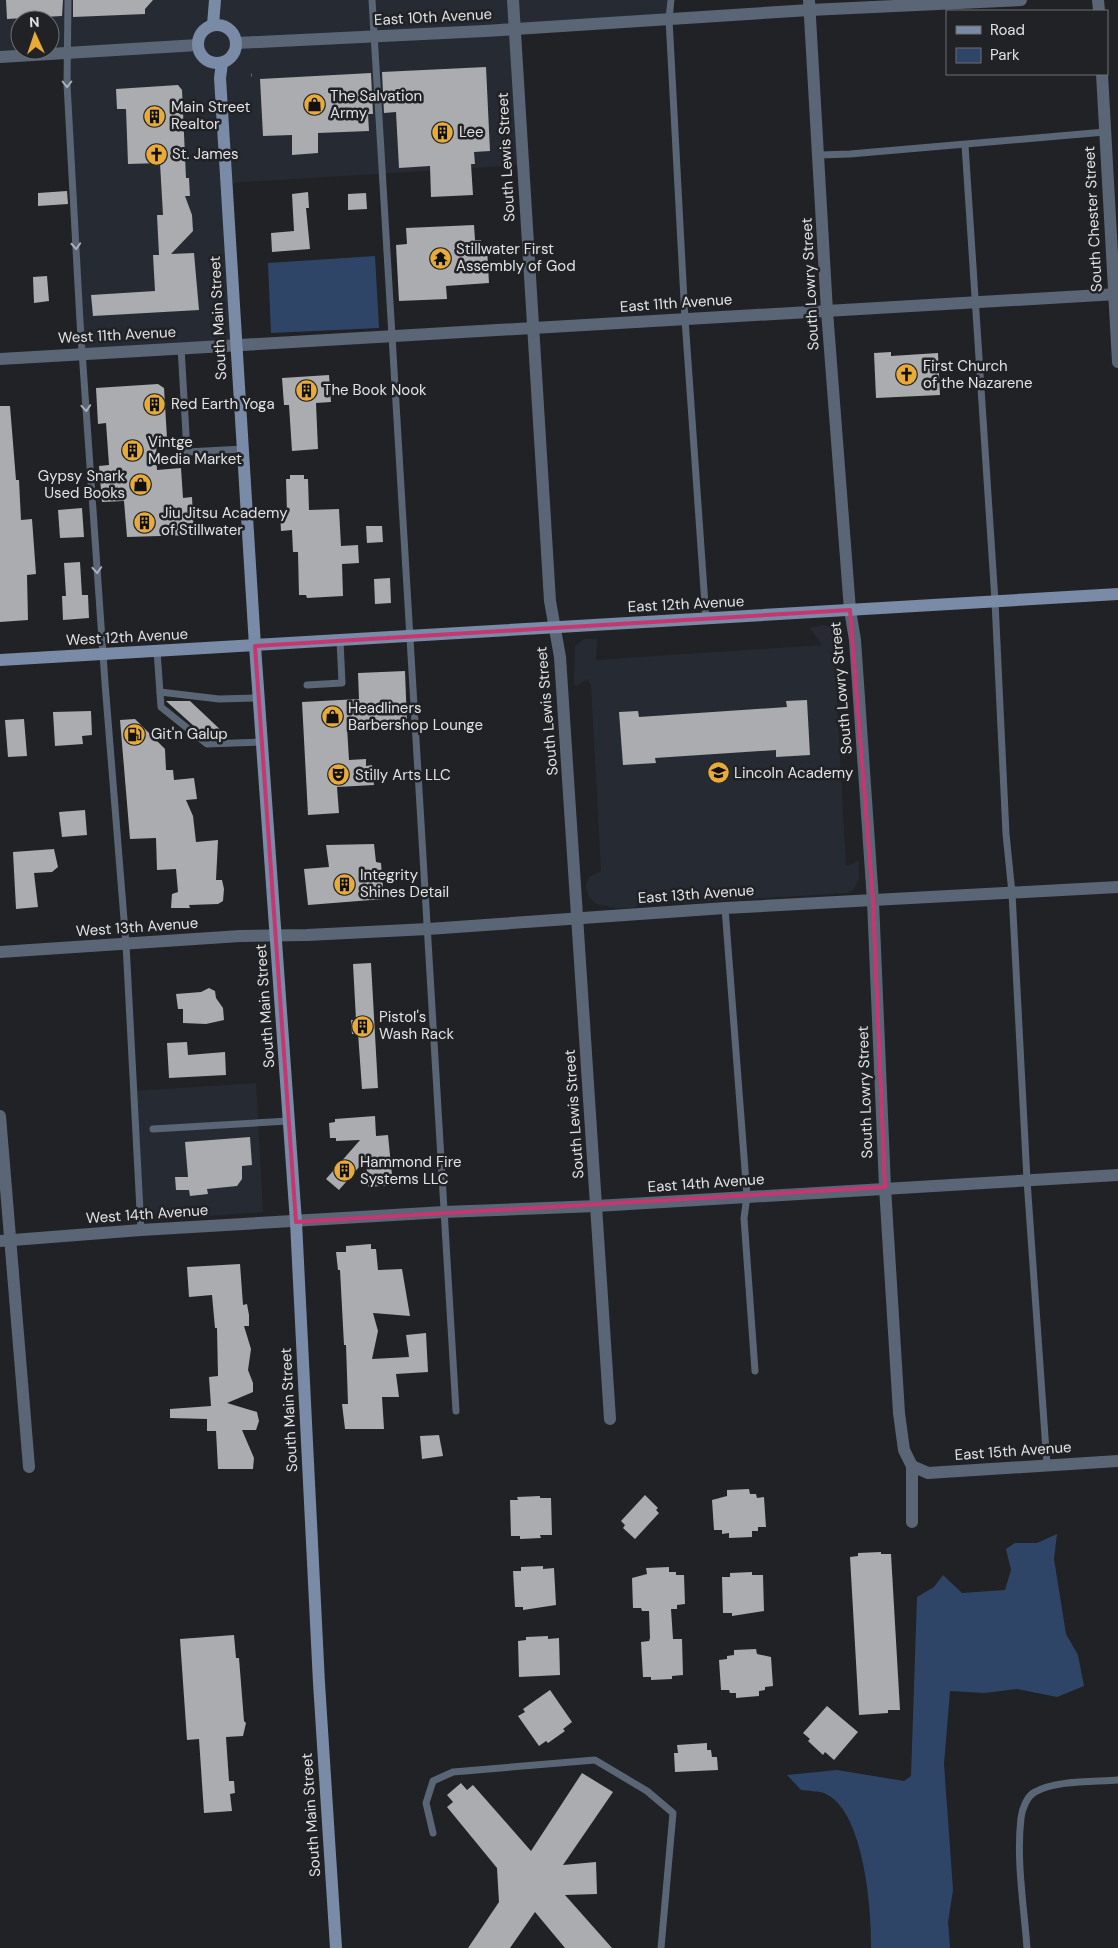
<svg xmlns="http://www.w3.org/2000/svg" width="1118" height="1948" font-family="'DM Sans',sans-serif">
	<rect width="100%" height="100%" fill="#202225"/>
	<g fill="#262b33" fill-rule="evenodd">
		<path d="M0 0H669V19L515 32 522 165 229 183 235 348 83 352 66 57 0 59ZM20 20H50V50H20Z"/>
		<path d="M822 625 835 627 839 630 842 636 845 654 835 663 846 866 859 861V878L854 889 848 893 683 903 673 901 667 891 647 893 645 898 634 908H616L596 904 589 897 585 887 589 877 601 871 591 685 587 679 577 686 574 685 575 646 584 639H597L596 660 822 645 810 628Z"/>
		<path d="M256 1083 263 1212 152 1220 141 1215 135 1091Z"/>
	</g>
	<g fill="#2f4567">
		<path d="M375 256 379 328 271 333 268 263Z"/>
		<path d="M1057 1534 1054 1559 1066 1634 1078 1655 1084 1686 1057 1697 1017 1689 984 1693 950 1691 944 1764 953 1890 948 1922 950 1948H871C872 1911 864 1809 824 1793 818 1791 808 1791 801 1790L787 1775 837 1770 904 1781 911 1776 917 1597 934 1587 943 1575 962 1593 1005 1590 1011 1570 1006 1549 1015 1543H1037Z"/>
	</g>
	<g fill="#aaacb0">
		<path d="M6 0H63L62 16 7 19Z"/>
		<path d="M73 0H153L145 9V14L73 17Z"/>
		<path d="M486 67 490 151 474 152 475 164H471L473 195 431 197 430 166 399 168 396 112 384 113 382 72Z"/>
		<path d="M371 73 373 114H368L369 131 318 133V153L292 155V135L263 136 260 79Z"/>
		<path d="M178 85 182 90 186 178H189L190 196H185L192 215 193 231 171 254 194 253 199 310 93 316 91 295 155 291 153 255H159L157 215H163L160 163 128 164 126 109H117L116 89Z"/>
		<path d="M67 191 68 204 38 206V193Z"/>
		<path d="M308 192 309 208H306L310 249 272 252 271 233 294 231 292 194Z"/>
		<path d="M366 193 367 209 348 210V194Z"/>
		<path d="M474 225 475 240H481L482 248 487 247 489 283 446 286 447 299 399 301 396 245 407 244 406 228Z"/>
		<path d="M47 276 49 301 34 303 33 277Z"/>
		<path d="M891 352V356L938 353 940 395 876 398 874 353Z"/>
		<path d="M329 375 331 402 316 403 318 449 292 451 289 405H284L282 378Z"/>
		<path d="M158 384 164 388 167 438 156 439 157 470 181 468 183 498 192 497 194 535 127 537 124 501 102 502 99 466 109 465 106 423 98 424 96 388Z"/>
		<path d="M0 406H10L16 480H19L21 520 32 519 36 574 27 575 28 620 0 622Z"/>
		<path d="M290 475H304V479H308L309 510 339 509 341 546 358 545 359 563 342 564 343 596 307 598 306 595H299L298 552H293L292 530 281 531 280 512H287L286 479H290Z"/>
		<path d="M82 508 84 537 60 538 58 510Z"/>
		<path d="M366 526H382L383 542 367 543Z"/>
		<path d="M80 562 82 595H88L89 618 63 620 62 596H66L64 563Z"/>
		<path d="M390 578 391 603 375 604 374 579Z"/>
		<path d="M405 671 407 724 347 727 349 760 366 759V766L372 765 374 785 337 787 339 813 308 815 302 702 359 699 358 673Z"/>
		<path d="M807 700 810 755 776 757V750L655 758 656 763 623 765 619 712 638 711 639 717 787 707 786 701Z"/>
		<path d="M166 701H190L225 734 205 736Z"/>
		<path d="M91 711 92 735 82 736 83 744 55 746 53 712Z"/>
		<path d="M24 719 27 756 8 757 5 720Z"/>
		<path d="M135 719 165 749 166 770H173L174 780 194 778 197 799 186 800 193 816 196 842 218 840 216 880H222L224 889 223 901 218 904 189 905 190 908H171L172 894 178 892 176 869 157 870 156 838 130 839 120 720Z"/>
		<path d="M85 810 87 835 62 837 59 812Z"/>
		<path d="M374 844 376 862 381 863 384 899 308 905 304 869 329 867 326 845Z"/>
		<path d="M54 849 58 867 52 872 34 873 38 907 16 909 13 852Z"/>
		<path d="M371 963 378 1088 362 1089 358 1033 352 1034 351 1020H356L353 964Z"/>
		<path d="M209 988 215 991 216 998 223 1008 224 1020 206 1024 183 1023V1009H178L176 994 201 992Z"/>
		<path d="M187 1042 188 1055 225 1052 226 1075 169 1078 167 1043Z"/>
		<path d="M375 1116 376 1136 388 1135 393 1185 368 1187 366 1159 339 1190 326 1179 360 1140 336 1141V1138H330L329 1123 335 1122V1119Z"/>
		<path d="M250 1137 252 1165 242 1166V1179L237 1186 207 1189 208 1194 190 1196 189 1190H176L175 1177H188L185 1142Z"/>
		<path d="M371 1244V1249H376L378 1270 402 1269 410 1316 373 1313 378 1331 372 1359 409 1357 406 1335 426 1333 428 1372 396 1374 399 1397H382L384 1429H345L342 1404H348L346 1345H344L340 1270H338L336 1252H346V1246Z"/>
		<path d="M240 1264 243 1305 247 1304 249 1315V1326H244L251 1349 248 1370 253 1383V1392L227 1403 257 1412 259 1421 256 1430H242L254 1458 253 1469H218L216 1431H207V1419L170 1418V1409L211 1406 209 1377 218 1376 217 1328H215L212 1295 189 1297 187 1267Z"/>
		<path d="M439 1435 443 1456 422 1459 420 1436Z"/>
		<path d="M749 1489 750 1494H756L757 1498 764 1497 766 1527H758V1531H752V1537L729 1538V1533L722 1534V1530H714L712 1500 727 1496V1490Z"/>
		<path d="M645 1495 658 1508 656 1510 659 1513 635 1539 623 1528 625 1525 621 1521Z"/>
		<path d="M540 1496V1498H551L552 1535H540L541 1538 520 1539V1536H511L510 1500H518L517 1497Z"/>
		<path d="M881 1552V1554H891L900 1710H888V1713L859 1715 850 1557 858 1556V1553Z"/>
		<path d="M543 1566V1569L554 1568 556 1605 523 1610V1607H515L513 1571H521V1567Z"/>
		<path d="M669 1567V1572H676V1575H684L685 1604 677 1605V1609H671L673 1639H682L683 1675 672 1676V1679L651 1680V1677H643L641 1642 649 1641 650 1638 649 1611H642L641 1608H633L632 1578 647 1574 646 1568Z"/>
		<path d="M752 1572V1575H763L764 1611 732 1616V1613H723L722 1577H730V1573Z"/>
		<path d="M234 1635 236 1658H239L244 1721 246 1723 243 1736 226 1737 229 1781H234L235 1793 230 1794 232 1811 204 1813 199 1739 187 1740 180 1639Z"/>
		<path d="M548 1636V1639L559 1638 560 1675 519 1677 518 1641 526 1640V1637Z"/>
		<path d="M756 1649 757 1654 771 1657 773 1686 765 1687V1690L759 1691V1696L736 1698V1693H730L729 1690H721L719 1660 727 1659V1656L734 1655V1650Z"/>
		<path d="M550 1690 572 1722 563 1729 565 1731 548 1743 546 1741 539 1746 518 1716 525 1712 523 1709Z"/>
		<path d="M827 1706 858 1732 834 1760 825 1752 823 1755 808 1741 810 1739 803 1733Z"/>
		<path d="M707 1743V1750H711L712 1757H717L718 1770 675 1772 674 1753H678L677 1745Z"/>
		<path d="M582 1773 613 1792 563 1865 596 1862 597 1894 565 1895 612 1948H565L535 1912 510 1948H468L499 1902 497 1868 447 1807 453 1802 447 1795 461 1783 467 1790 473 1785 531 1851Z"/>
	</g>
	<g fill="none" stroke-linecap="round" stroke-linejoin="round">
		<path stroke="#67686b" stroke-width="3" stroke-dasharray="1 4" stroke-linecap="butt" d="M251 75H255"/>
		<g stroke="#5a6576" stroke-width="7">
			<path d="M68 0 67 84 80 322 105 683 126 944 141 1230"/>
			<path d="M372 0 456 1411"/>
			<path d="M671 0 669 19 685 319 706 619"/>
			<path d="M965 145 995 601 1006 834 1012 893 1027 1180 1047 1465"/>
			<path d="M820 155 850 154 1105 132"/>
			<path d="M181 347 187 452 243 449"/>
			<path d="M157 651 161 707 207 744 262 742"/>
			<path d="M307 685 342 683 340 640"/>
			<path d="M160 692 219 699 259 698"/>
			<path d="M725 908 747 1196 744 1218 755 1371"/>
			<path d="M153 1129 288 1121"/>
			<path d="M433 1833 426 1803 433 1781 453 1772 595 1760 647 1791 673 1813 661 1948"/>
			<path d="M1027 1948C1024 1906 1016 1860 1021 1818 1022 1809 1027 1796 1035 1792 1056 1780 1094 1782 1118 1780"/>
		</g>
		<g stroke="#5a6576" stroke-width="12">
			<path d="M513 0 550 601 560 657 610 1419"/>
			<path d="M809 0 827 311 850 610 855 640 873 901 885 1187 899 1413 904 1450 912 1466V1522"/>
			<path d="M1098 0 1099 11"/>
			<path d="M237 43 485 31 810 10 1021 0"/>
			<path d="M0 57 198 45"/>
			<path d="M1102 74 1118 362"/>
			<path d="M0 359 1118 294"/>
			<path d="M0 952 240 936 307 935 428 929 725 908 1118 887"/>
			<path d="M0 1116 29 1467"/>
			<path d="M0 1241 141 1230 444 1212 596 1206 1118 1175"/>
			<path d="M912 1466 928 1473 1118 1461"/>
		</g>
		<g stroke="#798ba6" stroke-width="12">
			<circle cx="217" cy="44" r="19"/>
			<path d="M213 25 215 0"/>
			<path d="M222 63 220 78 255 646 296 1222 319 1683 336 1948"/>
			<path d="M0 660 1118 594"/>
		</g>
	</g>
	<defs><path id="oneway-chevron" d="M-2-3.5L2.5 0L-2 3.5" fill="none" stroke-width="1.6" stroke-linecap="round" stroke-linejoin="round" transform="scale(1.25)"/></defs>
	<g stroke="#abb0b8">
		<use href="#oneway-chevron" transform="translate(67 84) rotate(90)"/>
		<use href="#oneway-chevron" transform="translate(76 246) rotate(87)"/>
		<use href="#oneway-chevron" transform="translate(86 408) rotate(86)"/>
		<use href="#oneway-chevron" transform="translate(97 570) rotate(86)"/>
	</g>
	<path fill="none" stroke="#c73670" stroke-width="4" stroke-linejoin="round" d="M850 610 873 901 885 1187 296 1222 255 646Z"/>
	<defs>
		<symbol id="shop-disc" viewBox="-11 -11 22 22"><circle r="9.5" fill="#e9ab38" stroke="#202225"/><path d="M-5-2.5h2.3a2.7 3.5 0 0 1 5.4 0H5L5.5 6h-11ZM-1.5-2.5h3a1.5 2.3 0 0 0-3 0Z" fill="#111"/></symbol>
		<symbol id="building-disc" viewBox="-11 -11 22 22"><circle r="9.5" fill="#e9ab38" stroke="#202225"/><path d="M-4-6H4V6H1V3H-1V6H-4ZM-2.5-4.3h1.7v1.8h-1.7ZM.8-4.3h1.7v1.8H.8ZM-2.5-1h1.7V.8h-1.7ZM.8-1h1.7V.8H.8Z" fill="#111"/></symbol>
		<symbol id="church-disc" viewBox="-11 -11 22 22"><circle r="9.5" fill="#e9ab38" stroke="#202225"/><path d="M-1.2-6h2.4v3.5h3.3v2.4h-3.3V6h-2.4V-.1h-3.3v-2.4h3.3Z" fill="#111"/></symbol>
		<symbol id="temple-disc" viewBox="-11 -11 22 22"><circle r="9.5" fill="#e9ab38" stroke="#202225"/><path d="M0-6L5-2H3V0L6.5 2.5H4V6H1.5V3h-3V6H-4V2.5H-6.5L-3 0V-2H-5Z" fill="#111"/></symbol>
		<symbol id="fuel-disc" viewBox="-11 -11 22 22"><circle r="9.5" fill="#e9ab38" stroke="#202225"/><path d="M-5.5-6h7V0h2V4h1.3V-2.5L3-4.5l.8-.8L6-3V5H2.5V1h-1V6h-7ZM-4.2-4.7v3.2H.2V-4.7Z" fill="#111"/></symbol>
		<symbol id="school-disc" viewBox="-11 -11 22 22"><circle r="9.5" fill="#e9ab38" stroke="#202225"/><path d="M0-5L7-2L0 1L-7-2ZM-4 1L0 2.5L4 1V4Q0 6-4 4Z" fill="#111"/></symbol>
		<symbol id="theatre-disc" viewBox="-11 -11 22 22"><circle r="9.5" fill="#e9ab38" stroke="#202225"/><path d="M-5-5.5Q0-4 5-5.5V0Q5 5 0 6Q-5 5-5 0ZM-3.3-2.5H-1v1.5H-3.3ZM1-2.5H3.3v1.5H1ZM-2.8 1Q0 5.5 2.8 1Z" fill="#111"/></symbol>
	</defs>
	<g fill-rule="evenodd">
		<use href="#shop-disc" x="302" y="92" width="25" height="25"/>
		<use href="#building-disc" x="142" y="104" width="25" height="25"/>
		<use href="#building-disc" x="430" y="120" width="25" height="25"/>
		<use href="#church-disc" x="144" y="142" width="25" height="25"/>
		<use href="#temple-disc" x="428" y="246" width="25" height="25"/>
		<use href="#church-disc" x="894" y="362" width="25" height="25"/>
		<use href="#building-disc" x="294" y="378" width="25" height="25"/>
		<use href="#building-disc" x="142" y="392" width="25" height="25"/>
		<use href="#building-disc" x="120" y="438" width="25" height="25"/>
		<use href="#shop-disc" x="128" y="472" width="25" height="25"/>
		<use href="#building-disc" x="132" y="510" width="25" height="25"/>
		<use href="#shop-disc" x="320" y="704" width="25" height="25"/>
		<use href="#fuel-disc" x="122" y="722" width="25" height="25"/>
		<use href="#school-disc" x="706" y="760" width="25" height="25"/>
		<use href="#theatre-disc" x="326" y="762" width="25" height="25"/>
		<use href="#building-disc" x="332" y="872" width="25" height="25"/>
		<use href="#building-disc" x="350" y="1014" width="25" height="25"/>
		<use href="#building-disc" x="332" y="1158" width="25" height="25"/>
	</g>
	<g text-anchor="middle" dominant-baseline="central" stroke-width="5" stroke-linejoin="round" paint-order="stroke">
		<g font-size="15" fill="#e1e2e4" stroke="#202225">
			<text transform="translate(433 17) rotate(-3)">East 10th Avenue</text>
			<text transform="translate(506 157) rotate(-93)">South Lewis Street</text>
			<text transform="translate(1093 219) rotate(-93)">South Chester Street</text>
			<text transform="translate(810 284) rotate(-93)">South Lowry Street</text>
			<text transform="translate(676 303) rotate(-4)">East 11th Avenue</text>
			<text transform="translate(218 318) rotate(-93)">South Main Street</text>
			<text transform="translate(117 335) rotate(-3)">West 11th Avenue</text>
			<text transform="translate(686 604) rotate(-3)">East 12th Avenue</text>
			<text transform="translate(127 637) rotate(-3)">West 12th Avenue</text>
			<text transform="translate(841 688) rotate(-95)">South Lowry Street</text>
			<text transform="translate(547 711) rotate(-95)">South Lewis Street</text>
			<text transform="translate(696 894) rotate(-4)">East 13th Avenue</text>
			<text transform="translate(137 927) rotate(-4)">West 13th Avenue</text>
			<text transform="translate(265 1006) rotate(-94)">South Main Street</text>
			<text transform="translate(865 1092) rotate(-92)">South Lowry Street</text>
			<text transform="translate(574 1114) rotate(-94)">South Lewis Street</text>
			<text transform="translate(706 1183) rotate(-4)">East 14th Avenue</text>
			<text transform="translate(147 1214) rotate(-4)">West 14th Avenue</text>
			<text transform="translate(289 1410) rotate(-93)">South Main Street</text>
			<text transform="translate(1013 1451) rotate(-4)">East 15th Avenue</text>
			<text transform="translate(311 1815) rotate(-94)">South Main Street</text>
		</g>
		<g font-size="15" fill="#e1e2e4" stroke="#202225" text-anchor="start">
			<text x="330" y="96">The Salvation<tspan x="330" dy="17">Army</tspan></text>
			<text x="171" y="107">Main Street<tspan x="171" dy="17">Realtor</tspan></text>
			<text x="459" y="132">Lee</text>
			<text x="172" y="154">St. James</text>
			<text x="456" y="249">Stillwater First<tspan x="456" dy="17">Assembly of God</tspan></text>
			<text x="923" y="366">First Church<tspan x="923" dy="17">of the Nazarene</tspan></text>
			<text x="323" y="390">The Book Nook</text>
			<text x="171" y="404">Red Earth Yoga</text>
			<text x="148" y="442">Vintge<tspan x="148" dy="17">Media Market</tspan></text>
			<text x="125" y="476" text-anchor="end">Gypsy Snark<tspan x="125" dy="17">Used Books</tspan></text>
			<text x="161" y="513">Jiu Jitsu Academy<tspan x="161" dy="17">of Stillwater</tspan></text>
			<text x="348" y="708">Headliners<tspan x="348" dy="17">Barbershop Lounge</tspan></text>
			<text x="151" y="734">Git'n Galup</text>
			<text x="734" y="773">Lincoln Academy</text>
			<text x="355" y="775">Stilly Arts LLC</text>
			<text x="360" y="875">Integrity<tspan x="360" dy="17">Shines Detail</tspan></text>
			<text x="379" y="1017">Pistol's<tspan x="379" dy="17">Wash Rack</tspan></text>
			<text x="360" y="1162">Hammond Fire<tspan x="360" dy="17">Systems LLC</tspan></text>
		</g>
	</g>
	<rect x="946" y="10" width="162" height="65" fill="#202225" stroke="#6d6f71"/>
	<rect x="956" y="26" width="25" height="8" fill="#798ba6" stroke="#6d6f71"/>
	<text x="990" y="35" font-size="15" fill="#e1e2e4">Road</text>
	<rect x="956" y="48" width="25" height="15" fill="#2f4567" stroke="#6d6f71"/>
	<text x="990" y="60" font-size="15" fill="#e1e2e4">Park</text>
	<g transform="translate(35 35) rotate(357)"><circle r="24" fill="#202225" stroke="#6d6f71"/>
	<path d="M0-4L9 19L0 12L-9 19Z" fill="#e9ab38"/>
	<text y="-8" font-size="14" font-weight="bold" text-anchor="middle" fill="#e1e2e4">N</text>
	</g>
</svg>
